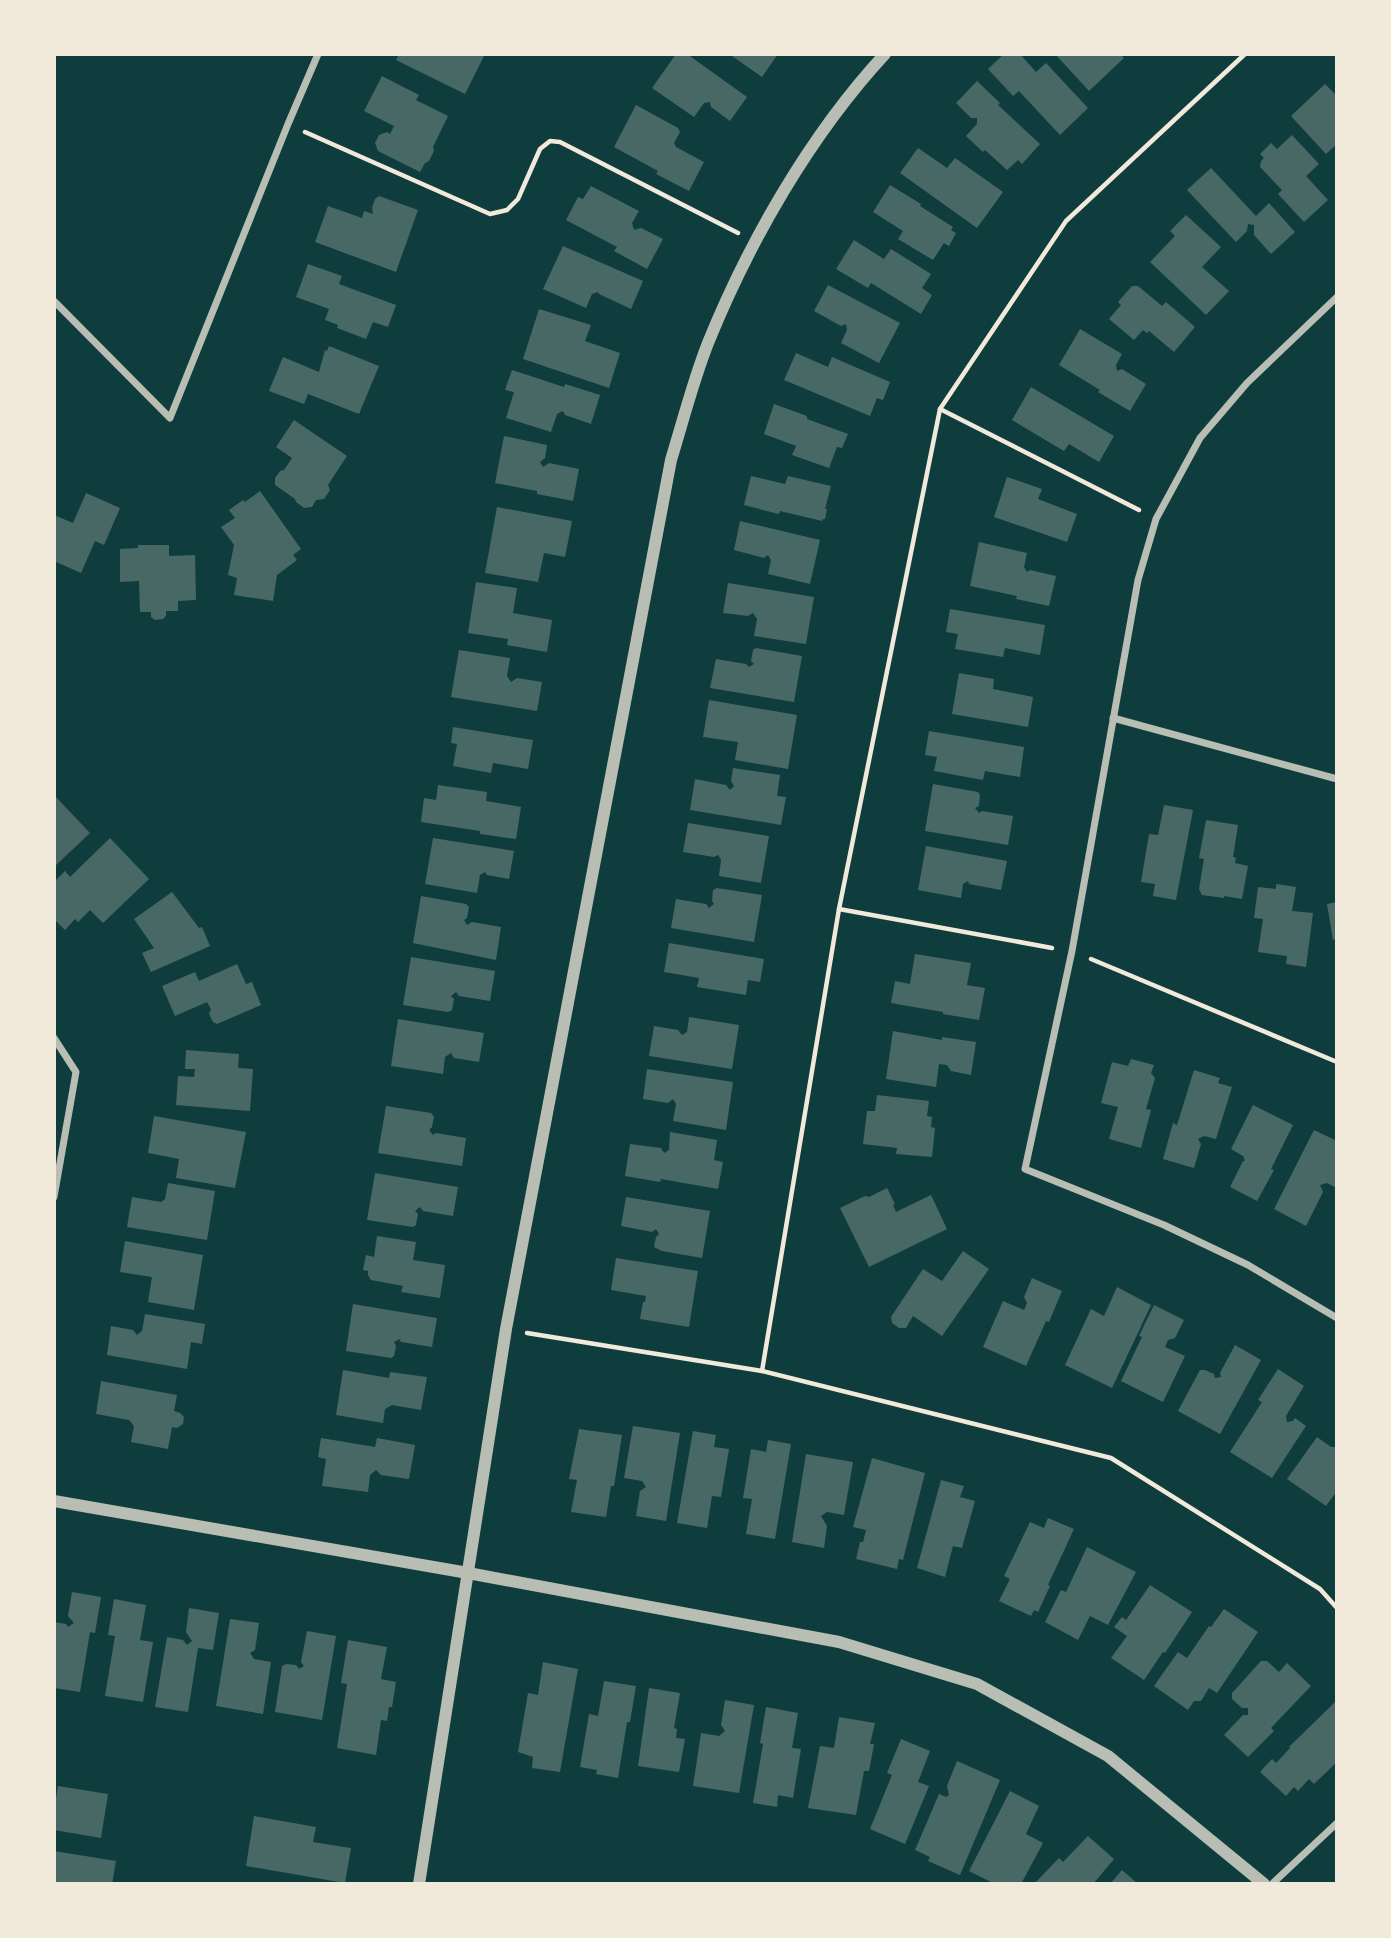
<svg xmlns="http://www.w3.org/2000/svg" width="1391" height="1938" font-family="'Work Sans',sans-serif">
	<rect width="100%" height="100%" fill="#0f3d3e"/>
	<g fill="#486865">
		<path d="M399 54H485L465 94 396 60Z"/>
		<path d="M676 54H687L747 97 730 121 711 107 710 102 704 103 694 117 652 88Z"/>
		<path d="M733 54H778L762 77 732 56Z"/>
		<path d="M1004 54H1020L1036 72 1046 63 1088 108 1060 135 1019 91 1013 96 988 69Z"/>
		<path d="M1055 54H1120L1124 58 1089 91Z"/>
		<path d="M382 76 419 95 416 100 448 116 433 147 434 151 429 161 425 163 420 172 378 151 375 143 379 135 387 132 390 134 394 126 364 111Z"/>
		<path d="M977 81 1000 103 998 105 1040 144 1022 164 1018 160 1007 170 985 150 983 152 966 136 977 124V118H971L956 103Z"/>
		<path d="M1325 84 1337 96V144L1326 154 1291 116Z"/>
		<path d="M636 105 678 128 680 132 674 143 676 147 704 162 689 191 656 174 658 171 614 147Z"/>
		<path d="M1292 135 1319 164 1306 176 1328 200 1304 222 1278 194 1282 190 1260 167 1261 161 1264 158 1260 154 1271 143 1277 149Z"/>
		<path d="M918 148 947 168 955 158 1003 192 977 228 900 173Z"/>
		<path d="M1211 168 1256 216 1269 203 1295 232 1271 254 1254 235V225L1248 224 1247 231 1236 242 1187 190Z"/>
		<path d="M890 185 921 204 920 206 953 227 951 230 956 233 949 246 944 243 933 260 898 239 903 231 873 212Z"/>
		<path d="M591 186 639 211 632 223 634 230 641 228 663 239 647 269 614 251 617 247 566 220 578 197 583 199Z"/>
		<path d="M379 196 418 210 396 272 315 242 328 206 362 218 364 211 373 214 372 208 375 199Z"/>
		<path d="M1186 215 1221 247 1202 267 1229 291 1206 315 1150 262 1175 236 1170 231Z"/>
		<path d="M854 240 884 259 891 249 931 274 922 288 932 295 921 314 871 283 868 288 836 269Z"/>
		<path d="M563 246 643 281 631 309 599 294 598 292 592 294 586 308 543 289Z"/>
		<path d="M308 264 342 276 339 284 396 305 388 327 373 322 366 339 337 328 338 325 325 320 329 309 296 297Z"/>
		<path d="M828 285 900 323 879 363 841 343 847 330 846 324 841 326 814 311Z"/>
		<path d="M1132 286H1138L1162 306 1166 302 1195 327 1174 352 1149 331 1147 333 1143 330 1134 340 1109 319 1121 305 1118 302Z"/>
		<path d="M539 309 591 325 585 341 620 353 609 388 523 359Z"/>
		<path d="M1080 329 1122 354 1116 365 1117 371 1122 369 1146 384 1130 411 1098 392 1100 390 1059 365Z"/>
		<path d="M329 346 379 366 359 414 308 394 304 404 269 391 283 357 319 372 325 350 327 351Z"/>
		<path d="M796 353 828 367 832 357 890 382 883 400 877 398 870 416 784 380Z"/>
		<path d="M512 370 564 387 565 384 600 395 591 424 565 415 563 411 557 414 551 432 506 418 514 392 505 390Z"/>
		<path d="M1031 387 1114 436 1099 462 1069 444 1064 451 1012 420Z"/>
		<path d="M774 404 807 416V419L848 434 842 448 837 447 829 468 792 455 796 446 764 434Z"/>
		<path d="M294 420 347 456 328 485 330 490 324 499 316 500 312 507 304 508 296 502 295 499 275 485V478L280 471 284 470 292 458 276 447Z"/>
		<path d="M504 436 547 445 545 458 540 462 543 467 549 463 579 469 573 501 537 494V491L495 483Z"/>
		<path d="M751 476 785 484 788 476 831 486 825 509H827L825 519H823L822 521 780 511 779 514 744 505Z"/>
		<path d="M1007 477 1042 489 1038 499 1077 514 1067 542 994 517Z"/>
		<path d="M260 491 301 549 293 555 297 560 277 575 273 601 234 595 237 578 228 575 234 545 221 527 235 518 229 510 243 500 245 502Z"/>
		<path d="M86 493 120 508 104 545 95 541 81 573 54 561V515L73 523Z"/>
		<path d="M497 507 572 521 565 557 544 553 538 582 485 573Z"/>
		<path d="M740 521 820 540 810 584 768 574 771 560 768 555 764 558 734 550Z"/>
		<path d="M979 542 1027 553 1024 567 1027 572 1030 570 1056 576 1049 606 1016 599 1017 596 970 586Z"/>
		<path d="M138 545H169V556L195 555 196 600 178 601V611H166V616L163 619 155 620 151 617V612H140L139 581 120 582V549L138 548Z"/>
		<path d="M476 582 517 588 513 613 552 620 547 652 507 645 508 639 468 633Z"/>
		<path d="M728 583 814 597 806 644 754 636 757 619 753 613 748 616 723 613Z"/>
		<path d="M950 609 1045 625 1040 655 1005 648 1003 657 955 649 958 634 946 632Z"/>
		<path d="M756 648 802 656 794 702 710 688 716 659 746 664 749 667 754 664 751 661 753 650Z"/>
		<path d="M459 650 510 658 507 676 511 682 517 678 542 682 537 711 451 697Z"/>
		<path d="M959 673 994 679 993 689 1033 697 1028 727 952 714Z"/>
		<path d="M709 700 797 715 788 769 735 760 738 742 703 737Z"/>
		<path d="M453 727 533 740 528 769 493 763 491 773 453 766 457 744 451 743Z"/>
		<path d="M929 731 1024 747 1020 777 985 771 983 780 934 771 937 757 925 755Z"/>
		<path d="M733 768 780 775 777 796 786 797 781 825 690 810 695 779 726 785 730 790 734 786 731 781Z"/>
		<path d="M933 784 978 792 980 795 979 806 975 808 979 813 982 811 1013 816 1008 845 925 831Z"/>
		<path d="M438 785 487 792 486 801 521 807 516 839 480 834V831L421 822 424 798 436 800Z"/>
		<path d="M54 795 90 833 54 867Z"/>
		<path d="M1164 805 1193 810 1176 900 1153 896 1155 884 1141 882 1149 834 1158 835Z"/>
		<path d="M1206 820 1238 825 1233 857 1236 858 1235 863 1248 866 1242 899 1224 896V898L1202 895 1199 889 1204 859 1199 858Z"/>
		<path d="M688 823 769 836 761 883 719 876 721 860 718 855 714 857 683 852Z"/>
		<path d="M110 838 149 879 103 923 90 910 78 922 75 919 65 930 54 919V882L65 871 70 877Z"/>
		<path d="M433 838 514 851 509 879 487 875 485 872 480 875 477 893 425 884Z"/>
		<path d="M926 846 1007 861 1001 890 969 884 968 881 963 884 961 898 918 890Z"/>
		<path d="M1276 884 1296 887 1292 911 1313 913 1306 967 1286 964 1287 956 1258 952 1263 919 1254 918 1258 887 1276 889Z"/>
		<path d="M717 888 762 895 754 942 671 928 676 899 706 904 709 908 714 904 712 901 713 890Z"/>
		<path d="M172 892 199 928 202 927 210 946 151 972 142 953 154 948 134 919Z"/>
		<path d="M421 896 466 904 469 907 467 918 464 920 467 925 472 922 501 927 496 960 413 943Z"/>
		<path d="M1337 902V939L1333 940 1327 904Z"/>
		<path d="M669 943 764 959 760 982 748 980 746 995 697 987 699 978 664 972Z"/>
		<path d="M915 954 971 963 967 985 985 988 979 1020 943 1014V1012L891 1003 895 981 910 984Z"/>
		<path d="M411 957 495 971 490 1001 459 996 456 992 451 996 454 999 452 1010 448 1012 403 1005Z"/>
		<path d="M237 964 246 984 252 982 261 1005 217 1024 213 1022 209 1014 211 1009 207 1002 175 1016 162 986 195 972 199 981Z"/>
		<path d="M689 1017 739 1025 732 1069 649 1056 654 1026 678 1030 682 1035 687 1032Z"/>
		<path d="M398 1019 484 1033 479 1062 454 1058 451 1053 445 1057 443 1074 391 1066Z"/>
		<path d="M893 1031 942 1040V1037L976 1042 971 1075 951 1071 947 1065 939 1064 936 1087 886 1079Z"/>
		<path d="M186 1050 239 1054 238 1068 253 1069 250 1111 176 1105 178 1076 194 1077 195 1069H185Z"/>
		<path d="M1131 1059 1154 1065 1151 1073 1155 1078 1146 1109 1151 1110 1141 1148 1109 1139 1118 1107 1101 1103 1112 1062 1128 1066Z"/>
		<path d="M647 1069 733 1082 726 1130 673 1121 676 1104 673 1099 668 1103 643 1099Z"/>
		<path d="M1194 1070 1220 1078 1218 1083 1232 1087 1216 1139 1204 1136 1198 1139 1201 1144 1194 1168 1163 1159 1173 1123 1177 1125Z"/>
		<path d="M877 1095 929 1101 927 1116 932 1117 931 1127 935 1128 932 1157 896 1154 897 1148 863 1144 867 1111H875Z"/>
		<path d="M1253 1105 1293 1125 1271 1169 1274 1170 1257 1201 1230 1187 1243 1161H1245L1243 1156 1231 1149Z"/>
		<path d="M386 1106 431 1113 434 1117 432 1127 429 1130 433 1135 436 1133 466 1138 462 1166 378 1153Z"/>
		<path d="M154 1116 246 1132 235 1188 176 1178 179 1159 148 1153Z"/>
		<path d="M1314 1130 1337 1141V1188L1327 1183 1320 1185 1323 1192 1306 1226 1274 1209Z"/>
		<path d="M670 1132 717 1140 714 1160 723 1162 718 1189 661 1179 660 1182 625 1176 630 1144 661 1148 664 1153 669 1150Z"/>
		<path d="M375 1173 458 1187 453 1216 423 1211 420 1207 415 1211 418 1214 416 1225 413 1227 367 1220Z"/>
		<path d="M168 1183 215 1191 207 1240 127 1227 132 1197 161 1202 165 1199Z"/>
		<path d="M887 1188 895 1204 893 1205 896 1212 931 1195 947 1229 869 1267 840 1208 865 1196 869 1197Z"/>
		<path d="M626 1197 710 1211 702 1258 662 1251 654 1247 656 1237 659 1234 656 1229 652 1232 621 1226Z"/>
		<path d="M377 1236 416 1242 413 1260 445 1265 440 1298 401 1292 403 1286 371 1280 368 1275V1271L363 1270 366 1255 374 1257Z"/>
		<path d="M125 1241 203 1255 194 1310 148 1302 152 1277 120 1272Z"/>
		<path d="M963 1251 989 1269 942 1336 913 1316 906 1328H899L892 1323 891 1317 923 1269 942 1281Z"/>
		<path d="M616 1258 698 1271 689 1327 640 1319 643 1302H645L646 1296 611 1290Z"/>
		<path d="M1032 1278 1062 1291 1049 1322 1046 1321 1026 1366 983 1347 1003 1301 1024 1310 1027 1303 1024 1297Z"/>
		<path d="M1117 1287 1151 1305 1112 1388 1065 1365 1091 1309 1104 1316Z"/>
		<path d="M353 1304 437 1318 432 1347 401 1342 399 1339 394 1342 396 1346 394 1356 391 1358 346 1351Z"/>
		<path d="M1154 1305 1184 1320 1175 1338 1168 1340 1165 1347 1185 1356 1163 1402 1121 1381 1142 1337 1139 1336Z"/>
		<path d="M145 1314 205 1324 202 1344 191 1342 187 1369 107 1355 111 1326 133 1330 137 1335 142 1331Z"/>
		<path d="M1235 1345 1261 1360 1220 1434 1178 1411 1200 1370H1205L1214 1374 1215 1378 1221 1377 1220 1373Z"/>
		<path d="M1278 1369 1304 1386 1286 1416 1287 1422 1293 1421 1295 1418 1306 1426 1272 1478 1230 1452 1262 1402 1258 1400Z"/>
		<path d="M343 1370 389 1378 390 1372 427 1377 421 1410 392 1405 385 1409 383 1423 336 1415Z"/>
		<path d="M101 1381 177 1395 174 1411 180 1413 184 1417 183 1424 177 1428 172 1427 168 1449 131 1442 134 1426 129 1420 96 1414Z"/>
		<path d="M633 1426 680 1433 666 1521 636 1516 640 1491 646 1487 642 1481 624 1478Z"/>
		<path d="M579 1429 622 1435 614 1486H611L606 1517 571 1512 577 1480 569 1479Z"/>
		<path d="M693 1431 716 1435 714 1447 729 1449 721 1497 712 1496 707 1528 677 1523Z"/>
		<path d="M1317 1437 1331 1447H1337V1491L1326 1506 1287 1479Z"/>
		<path d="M321 1438 375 1447 377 1438 415 1445 409 1479 381 1475 376 1470 370 1475 368 1492 322 1486 326 1459 318 1457Z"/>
		<path d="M768 1440 791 1444 775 1539 746 1534 752 1499 743 1498 751 1449 766 1452Z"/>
		<path d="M806 1454 853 1462 844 1515 827 1512 821 1516 827 1526 824 1548 792 1542Z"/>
		<path d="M872 1458 925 1473 903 1560 899 1559 897 1569 856 1559 860 1542H863L866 1530 853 1527Z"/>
		<path d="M941 1480 964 1486 960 1497 975 1501 962 1548 953 1546 945 1577 917 1568Z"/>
		<path d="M1048 1518 1074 1529 1048 1585 1050 1586 1038 1612 1034 1610 1031 1616 999 1601 1010 1579 1004 1576 1030 1522 1044 1528Z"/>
		<path d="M1087 1547 1136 1572 1108 1625 1090 1616 1078 1640 1045 1622 1061 1590 1066 1592Z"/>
		<path d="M1150 1585 1192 1612 1165 1653 1163 1652 1144 1680 1111 1658 1127 1636 1114 1627 1122 1617 1126 1620Z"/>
		<path d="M72 1592 101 1597 95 1633 90 1632 80 1692 54 1688V1622L66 1624 68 1627 74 1623 68 1616Z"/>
		<path d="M114 1599 146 1605 140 1640 153 1642 143 1702 105 1696 115 1636 108 1635Z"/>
		<path d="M189 1608 219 1613 213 1650 198 1648 188 1712 155 1707 167 1637 183 1640 187 1645 192 1641 186 1632Z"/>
		<path d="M1224 1609 1258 1632 1217 1693 1209 1688 1201 1701H1194L1188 1710 1154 1686 1178 1652 1187 1658 1209 1626 1211 1627Z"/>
		<path d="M230 1619 259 1623 255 1650 250 1653 254 1659 271 1662 263 1714 216 1706Z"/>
		<path d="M307 1631 336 1636 322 1720 275 1712 282 1666 286 1664 296 1665 299 1669 304 1666 301 1662Z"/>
		<path d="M348 1640 387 1647 381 1679 396 1682 392 1707H389L387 1721 381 1720 376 1755 337 1748 347 1684 341 1683Z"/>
		<path d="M1261 1661H1267L1279 1672 1287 1663 1311 1686 1271 1728 1274 1731 1248 1757 1224 1735 1243 1715H1248V1708H1242L1232 1699V1693Z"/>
		<path d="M543 1662 578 1669 560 1772 532 1768 533 1757 518 1752 528 1693 538 1695Z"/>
		<path d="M604 1681 636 1686 630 1722H627L618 1778 596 1774 597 1770 580 1767 589 1714 598 1716Z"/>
		<path d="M649 1688 680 1693 674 1728 677 1729 676 1738 685 1739 679 1772 638 1766Z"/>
		<path d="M725 1700 754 1705 739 1793 693 1786 701 1733 719 1736 725 1731 721 1725Z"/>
		<path d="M1335 1702 1337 1704V1762L1314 1784 1309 1779 1298 1791 1294 1787 1286 1796 1260 1772 1272 1759 1276 1763 1290 1748 1289 1747Z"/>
		<path d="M766 1707 798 1713 792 1748 801 1749 793 1798 778 1795 777 1807 753 1803 763 1744 760 1743Z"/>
		<path d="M839 1717 875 1723 870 1744H874L869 1771H864L856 1815 808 1808 820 1746 834 1748Z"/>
		<path d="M901 1739 930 1751 918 1782 929 1786 905 1844 870 1829 892 1775 887 1773Z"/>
		<path d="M957 1761 1000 1780 960 1875 928 1861 930 1857 915 1850 939 1794 946 1797 949 1795 947 1786Z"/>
		<path d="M58 1786 108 1794 101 1838 54 1830V1811Z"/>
		<path d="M1010 1791 1039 1806 1026 1834 1043 1843 1021 1884H995L969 1871Z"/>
		<path d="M254 1816 316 1827 313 1842 351 1848 345 1883 246 1866Z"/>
		<path d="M1088 1836 1114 1859 1093 1884H1034L1059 1858 1063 1862Z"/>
		<path d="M54 1851 116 1861 112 1884H54Z"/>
		<path d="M1122 1870 1138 1884H1110Z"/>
	</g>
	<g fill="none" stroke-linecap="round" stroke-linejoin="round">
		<g stroke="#f1e9da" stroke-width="4.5">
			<path d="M305 132 490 214 507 210 518 199 540 149 550 141 560 142 738 233"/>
			<path d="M940 409 1139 510"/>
			<path d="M839 909 940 409 1066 221 1245 54"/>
			<path d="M1091 959 1337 1062"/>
			<path d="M527 1333 762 1371 839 909 1052 948"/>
			<path d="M762 1371 1111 1458 1320 1589 1337 1608"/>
		</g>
		<g stroke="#b8beb3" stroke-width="7">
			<path d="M1337 297 1247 383 1200 438 1156 519 1138 580 1072 951 1025 1169 1164 1225 1248 1265 1337 1318"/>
			<path d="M54 301 170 418 288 124 318 54"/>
			<path d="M1113 718 1337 779"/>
			<path d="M54 1038 76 1072 54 1197"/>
			<path d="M1272 1884 1337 1823"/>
		</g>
		<g stroke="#b8beb3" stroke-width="12">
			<path d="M54 1501 468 1573 839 1642 977 1684 1108 1756 1264 1884"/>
			<path d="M419 1884 506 1329 671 460C683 421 693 381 708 343 749 242 810 135 885 54"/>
		</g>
	</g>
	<rect width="1391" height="1938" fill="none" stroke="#f1e9da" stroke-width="112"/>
</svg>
